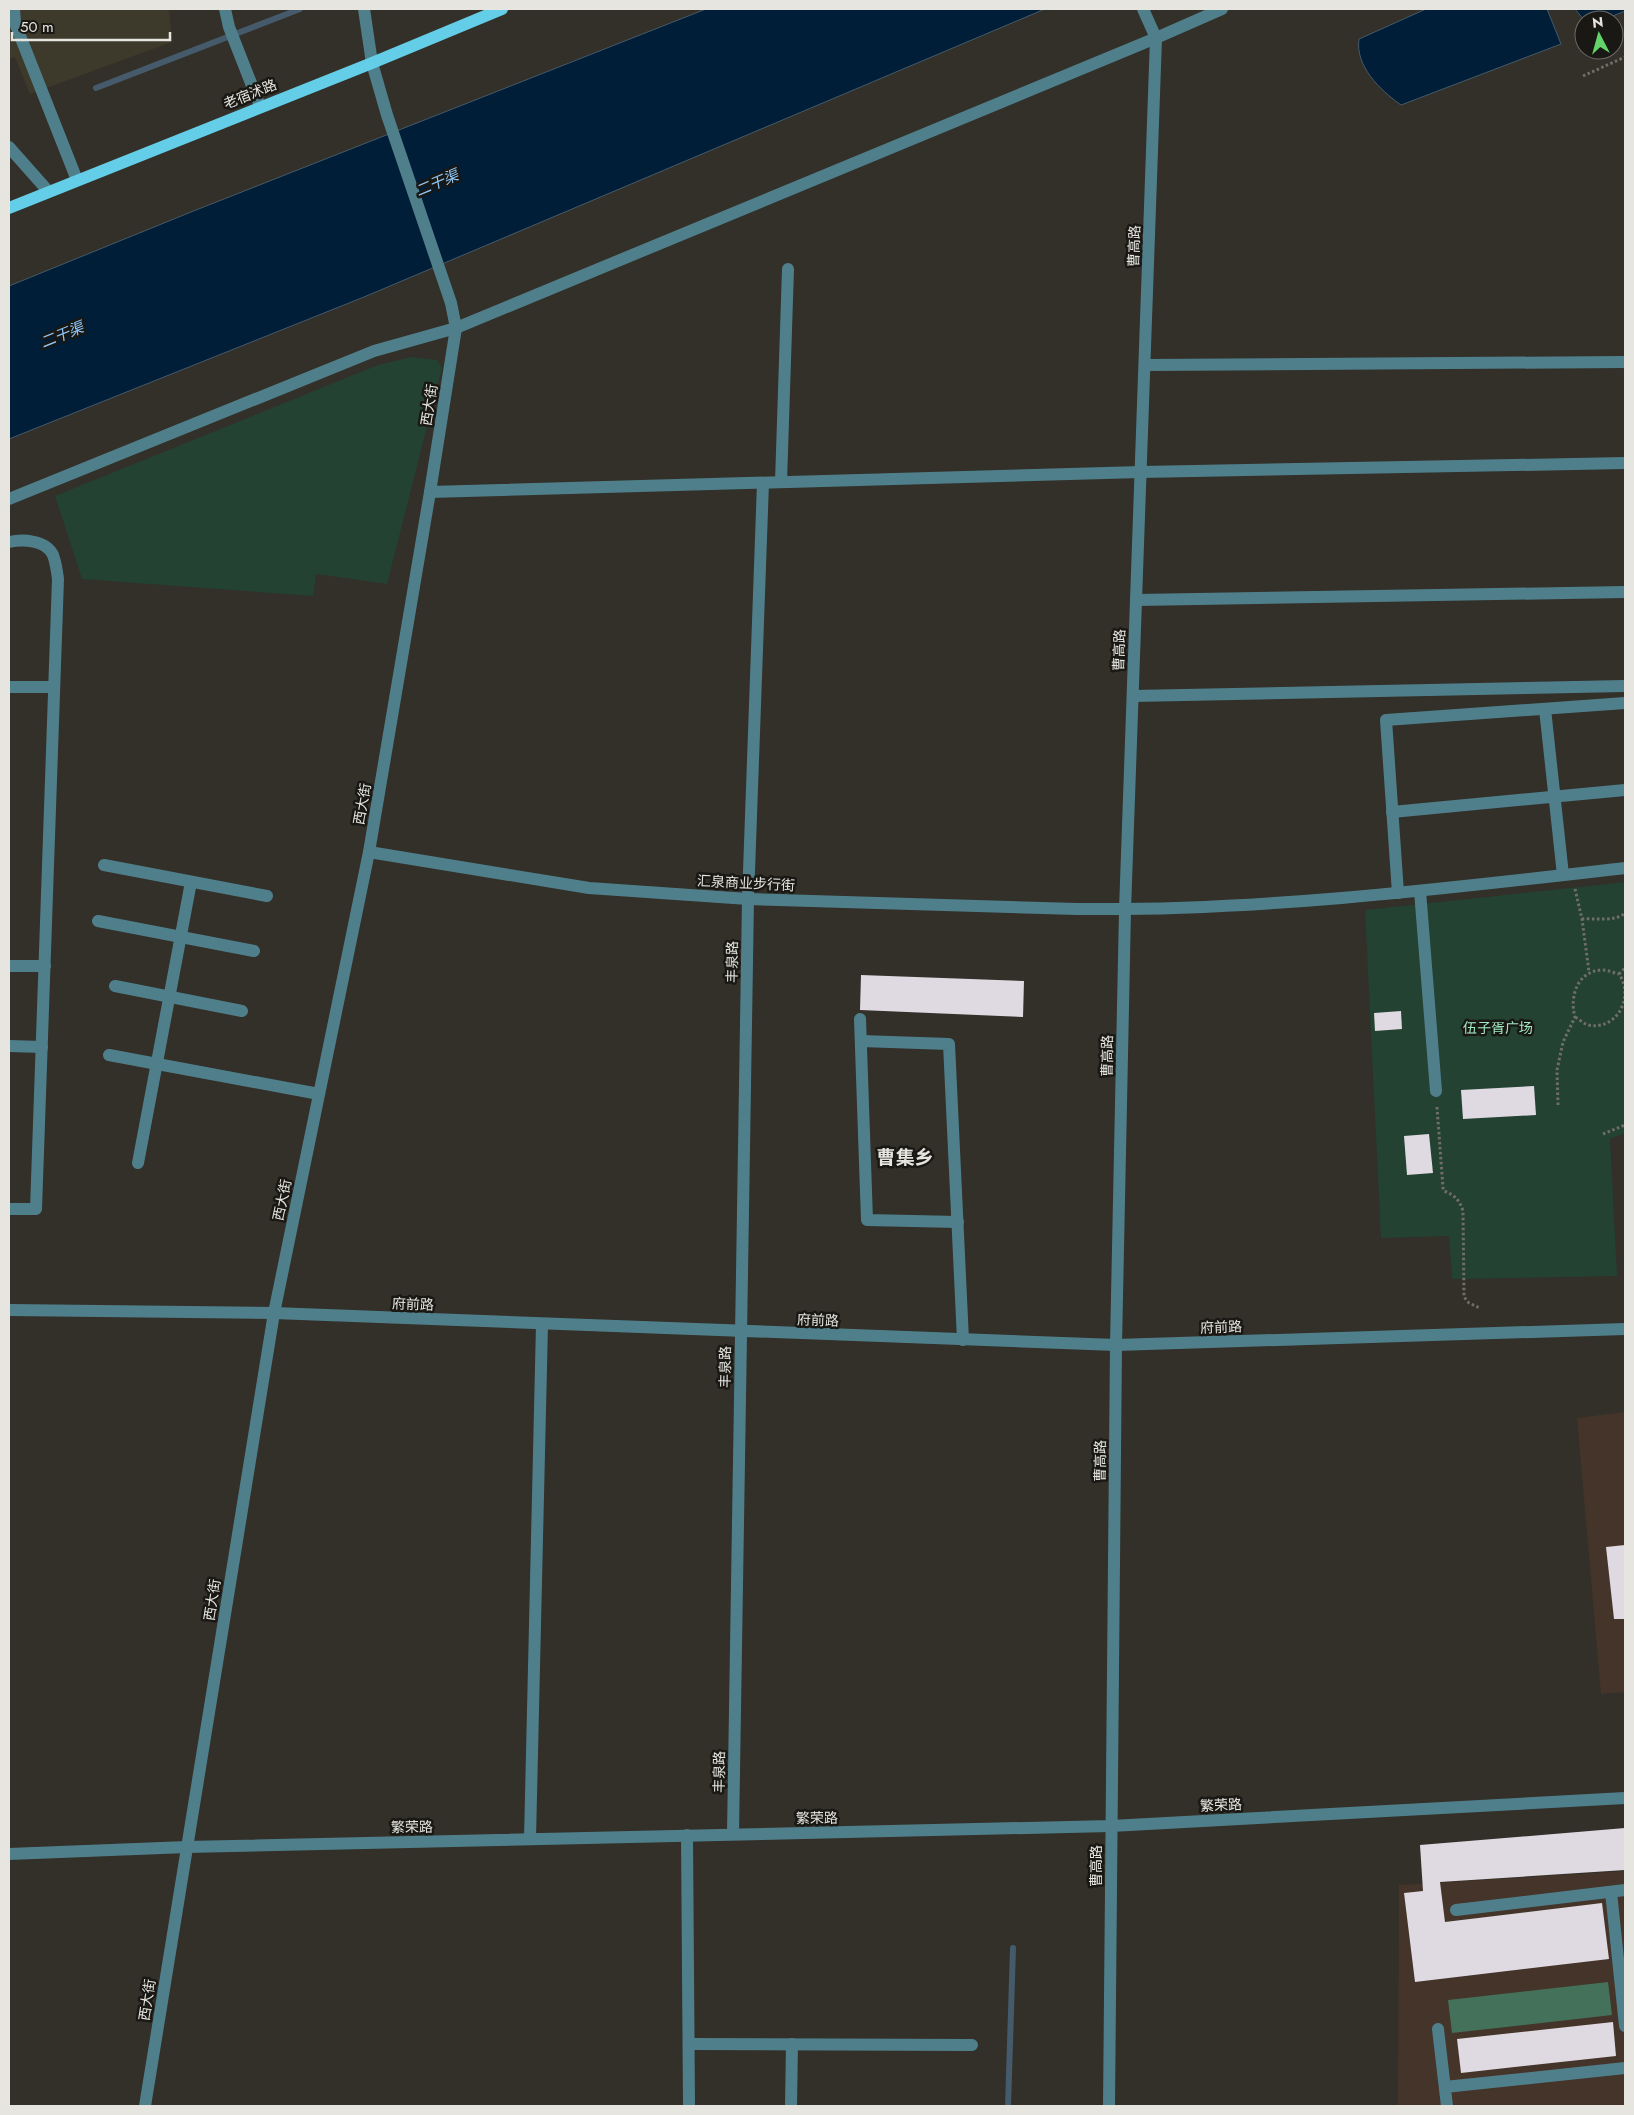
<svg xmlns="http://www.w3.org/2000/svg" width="1634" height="2115" font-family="Jost,'Noto Sans SC',sans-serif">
	<rect width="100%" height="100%" fill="#323028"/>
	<g fill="#443429">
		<path d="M1625 1412V1692L1601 1694 1577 1418Z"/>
		<path d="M1625 1871V2106H1398L1399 1885Z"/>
	</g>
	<path fill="#3d3a2b" d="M9 9H169L172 42 30 94 15 57 9 59Z"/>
	<g fill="#234232">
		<path d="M411 357 437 360 442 368 387 584 316 574 313 596 82 579 55 496 378 365Z"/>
		<path d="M1625 882V1133L1610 1139 1617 1276 1452 1279 1449 1236 1381 1238 1365 910Z"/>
	</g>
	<path fill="#447159" d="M1608 1982 1612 2015 1452 2033 1448 2000Z"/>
	<g fill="#001e38" stroke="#455a6a">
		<path d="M706 9H1045L364 297 9 439V286L191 212Z"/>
		<path d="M1426 9H1547L1561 44 1401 105C1380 90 1355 66 1359 39Z"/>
		<path d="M1575 9H1625V11C1611 17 1600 21 1584 20Z"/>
	</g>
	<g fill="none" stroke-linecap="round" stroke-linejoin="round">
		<g stroke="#455a6a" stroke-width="6">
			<path d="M96 88 300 9"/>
			<path d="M1008 2106 1013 1948"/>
		</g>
	</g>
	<g fill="#dfd9e2">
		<path d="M861 975 1024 981 1023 1017 860 1010Z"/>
		<path d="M1401 1011 1402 1029 1375 1031 1374 1013Z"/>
		<path d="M1534 1086 1536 1115 1463 1119 1461 1090Z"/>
		<path d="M1429 1134 1433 1173 1407 1175 1404 1136Z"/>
		<path d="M1625 1545V1619H1614L1606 1547Z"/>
		<path d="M1625 1828V1870L1440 1882 1445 1922 1602 1903 1609 1959 1415 1982 1404 1893 1423 1891 1420 1845Z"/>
		<path d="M1613 2022 1616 2056 1461 2073 1457 2039Z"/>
	</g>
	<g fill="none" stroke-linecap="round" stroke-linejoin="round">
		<g stroke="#706e67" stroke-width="3" stroke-dasharray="2.5 2.5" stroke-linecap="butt">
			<path d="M1583 76 1625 57"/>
			<path d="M1575 889 1582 919 1589 972"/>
			<path d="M1582 919C1595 918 1615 922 1625 913"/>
			<path d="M1619 974 1625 968"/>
			<path d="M1558 1105 1557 1070 1563 1042 1575 1017C1569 996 1578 970 1603 970 1608 970 1614 973 1619 974 1621 977 1623 981 1624 985 1629 1007 1612 1030 1588 1025 1584 1024 1579 1019 1575 1017"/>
			<path d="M1437 1107 1443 1188 1444 1191C1455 1195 1460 1201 1463 1211L1464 1297 1469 1303 1480 1308"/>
			<path d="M1603 1134 1625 1125"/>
		</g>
		<g stroke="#507f8c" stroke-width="12">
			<path d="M14 9 15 23 77 180"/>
			<path d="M225 9 229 27 260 106"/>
			<path d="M9 147 48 191"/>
			<path d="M1145 365 1625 362"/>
			<path d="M781 482 788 269"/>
			<path d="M430 492 1141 472 1625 463"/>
			<path d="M9 499 374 351 456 328 1156 38 1222 9"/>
			<path d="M9 542C23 539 46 540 53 555 56 563 57 571 58 579L36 1209H9"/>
			<path d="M1136 600 1625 592"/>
			<path d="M9 687H54"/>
			<path d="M1133 696 1625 686"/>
			<path d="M1545 709 1563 875"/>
			<path d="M1392 812 1625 790"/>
			<path d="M369 852 589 888 748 899 1077 909C1260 911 1443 889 1625 868"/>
			<path d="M104 865 267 896"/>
			<path d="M1420 891 1436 1091"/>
			<path d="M1398 893 1386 720 1625 703"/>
			<path d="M98 921 254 951"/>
			<path d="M9 966H45"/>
			<path d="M115 986 242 1011"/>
			<path d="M860 1019 867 1220 958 1222"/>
			<path d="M861 1041 949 1044 963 1340"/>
			<path d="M9 1046 42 1047"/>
			<path d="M109 1055 319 1094"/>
			<path d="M138 1163 191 882"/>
			<path d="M9 1310 274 1313 1116 1345 1625 1329"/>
			<path d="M733 1834 748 899 763 483"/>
			<path d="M687 1835 689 2106"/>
			<path d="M530 1839 542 1324"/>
			<path d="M9 1854 187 1847 1111 1826 1625 1798"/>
			<path d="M1611 1892 1625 2026"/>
			<path d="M1456 1910 1625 1890"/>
			<path d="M1438 2029 1447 2106"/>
			<path d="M689 2044 972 2045"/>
			<path d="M1445 2087 1625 2068"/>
			<path d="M145 2106 274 1313 369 852 430 492 456 328 451 303 387 115 372 63 364 9"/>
			<path d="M791 2106 792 2044"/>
			<path d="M1109 2106 1116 1345 1125 910 1156 38 1143 9"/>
		</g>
		<path stroke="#64cee9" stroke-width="12" d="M9 208 372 63 502 9"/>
	</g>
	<g text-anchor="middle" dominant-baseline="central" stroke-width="5" stroke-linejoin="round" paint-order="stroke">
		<g font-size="14" fill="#e6e5df" stroke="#191814">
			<text transform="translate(250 94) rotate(-22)">老宿沭路</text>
			<text transform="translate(1134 246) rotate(-88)">曹高路</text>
			<text transform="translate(429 405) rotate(-81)">西大街</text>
			<text transform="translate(1119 650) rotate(-88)">曹高路</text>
			<text transform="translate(362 804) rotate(-80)">西大街</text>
			<text transform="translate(746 883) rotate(3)">汇泉商业步行街</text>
			<text transform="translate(732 962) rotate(-89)">丰泉路</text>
			<text transform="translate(1107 1056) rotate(-89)">曹高路</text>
			<text transform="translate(282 1200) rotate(-78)">西大街</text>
			<text transform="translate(413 1304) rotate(2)">府前路</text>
			<text transform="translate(818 1320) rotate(2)">府前路</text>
			<text transform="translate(1221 1327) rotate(-2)">府前路</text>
			<text transform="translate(725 1367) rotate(-89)">丰泉路</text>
			<text transform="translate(1100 1461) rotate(-89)">曹高路</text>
			<text transform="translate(212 1600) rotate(-81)">西大街</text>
			<text transform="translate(719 1772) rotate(-89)">丰泉路</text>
			<text transform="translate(1221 1805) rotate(-3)">繁荣路</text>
			<text transform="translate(817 1818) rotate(-1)">繁荣路</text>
			<text transform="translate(412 1827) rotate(-1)">繁荣路</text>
			<text transform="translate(1096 1866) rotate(-90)">曹高路</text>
			<text transform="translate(147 2000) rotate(-81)">西大街</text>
		</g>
		<g font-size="14" fill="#9fe9c1" stroke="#191814">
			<text x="1498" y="1028">伍子胥广场</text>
		</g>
		<g font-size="15" font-style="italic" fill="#8dc5f7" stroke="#191814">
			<text transform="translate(437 183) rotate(-23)">二干渠</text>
			<text transform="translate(62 335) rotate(-22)">二干渠</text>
		</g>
		<g font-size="19" font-weight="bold" fill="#e6e5df" stroke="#191814">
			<text x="905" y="1157">曹集乡</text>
		</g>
	</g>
	<rect width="1634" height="2115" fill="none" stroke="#e6e5df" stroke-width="20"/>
	<g transform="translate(1599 35) rotate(354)"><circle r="24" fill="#191814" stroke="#6b6a65"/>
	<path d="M0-4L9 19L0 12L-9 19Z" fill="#62d469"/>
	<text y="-8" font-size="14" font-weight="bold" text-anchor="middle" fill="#e6e5df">N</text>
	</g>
	<path d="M12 32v8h158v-8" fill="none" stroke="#e6e5df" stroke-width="2.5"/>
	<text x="20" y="32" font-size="15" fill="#e6e5df" stroke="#191814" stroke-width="4" paint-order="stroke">50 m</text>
</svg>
